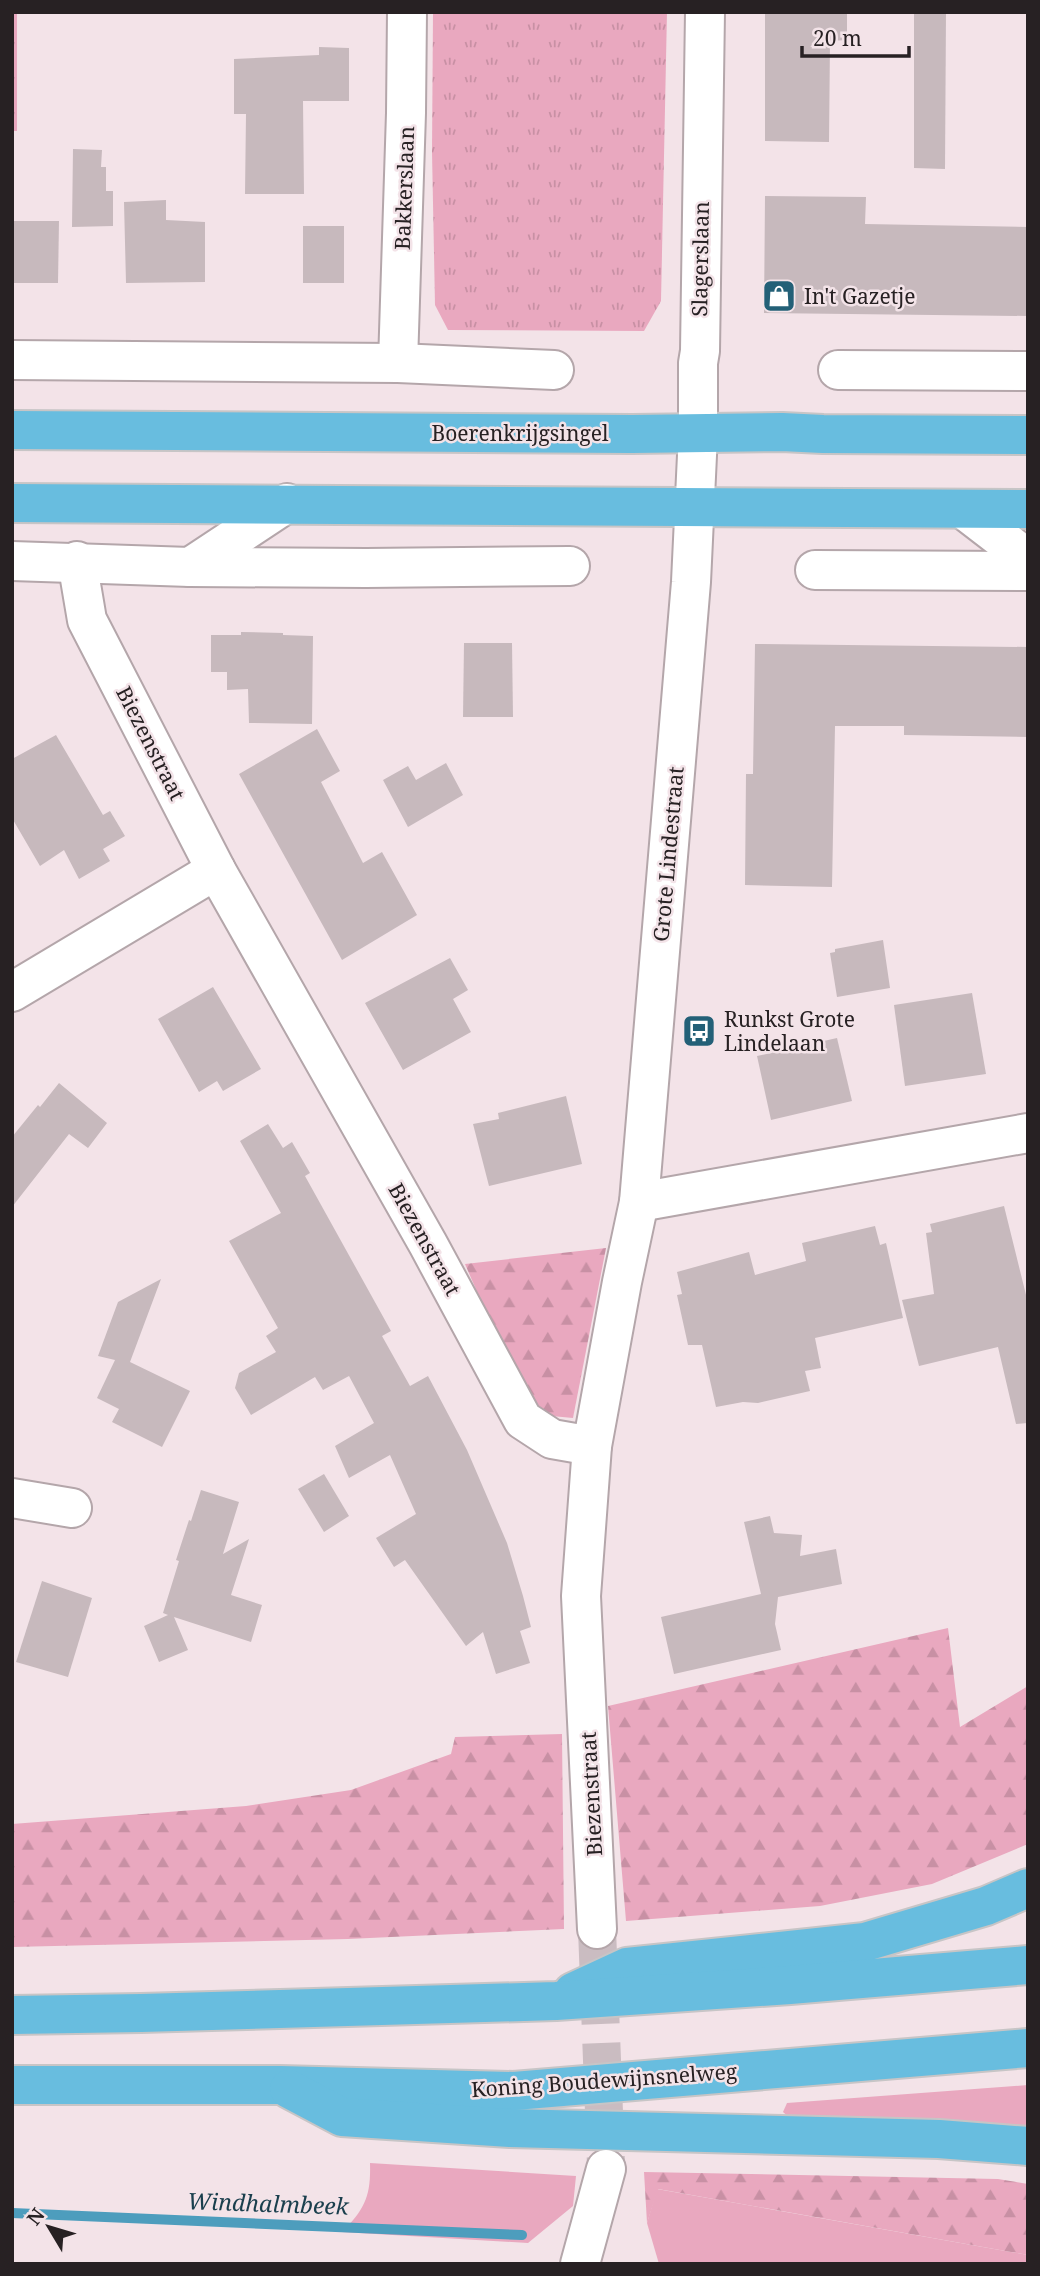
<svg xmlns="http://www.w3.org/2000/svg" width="1040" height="2276" font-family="'Noto Serif',serif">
	<defs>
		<pattern id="forest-firs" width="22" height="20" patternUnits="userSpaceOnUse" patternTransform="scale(1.75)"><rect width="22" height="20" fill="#e9a8bf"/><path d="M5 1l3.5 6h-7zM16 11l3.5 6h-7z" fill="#c890a4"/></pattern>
		<pattern id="park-tufts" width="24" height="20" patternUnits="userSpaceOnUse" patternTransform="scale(1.75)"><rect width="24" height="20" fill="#e9a8bf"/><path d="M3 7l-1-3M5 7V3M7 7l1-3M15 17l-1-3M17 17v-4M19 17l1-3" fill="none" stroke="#c890a4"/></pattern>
	</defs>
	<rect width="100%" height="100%" fill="#f3e3e8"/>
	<g fill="#e9a8bf">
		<path d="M1028 2085V2129L792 2120 783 2112 787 2103Z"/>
		<path d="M370 2163 576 2176 573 2206 528 2243 342 2232C365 2209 371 2196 370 2163Z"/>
		<path d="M657 2189 1028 2255V2264H659L647 2223Z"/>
	</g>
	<g fill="url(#forest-firs)">
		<path d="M606 1248 573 1418 530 1414 465 1264Z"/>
		<path d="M948 1628 960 1727 1028 1686V1844L932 1884 820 1906 626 1921 608 1706Z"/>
		<path d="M562 1734 564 1929 348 1939 12 1947V1824L246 1806 351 1790 451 1754 455 1737Z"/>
		<path d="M644 2172 998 2179 1028 2184V2255L658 2189 647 2223Z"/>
	</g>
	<g fill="url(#park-tufts)">
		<rect x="12" y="12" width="5" height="119"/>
		<path d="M433 12H667L661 301 644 331 448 330 435 305 432 152Z"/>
	</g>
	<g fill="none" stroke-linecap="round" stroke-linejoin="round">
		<path stroke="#4d9dbd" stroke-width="10" d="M12 2213 522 2235"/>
	</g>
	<g fill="#c7b9bd">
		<path d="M765 12H847V40L830 41 829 142 765 141Z"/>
		<path d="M914 12H946L945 169 914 168Z"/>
		<path d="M319 47 349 48V101H303L304 194H245L246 114H234V59L319 55Z"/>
		<path d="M73 149 102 150 101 167H106V191H113V226L72 227Z"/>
		<path d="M765 196 866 197 865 224 1028 227V316L764 313Z"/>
		<path d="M166 200V220L205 222V282L126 283 124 202Z"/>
		<path d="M12 221H59L58 283H12Z"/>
		<rect x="303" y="226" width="41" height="57"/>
		<path d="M241 632 283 633V635L313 636 312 724 249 723 248 689 227 690V672H211V635H241Z"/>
		<path d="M464 643H512L513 717H463Z"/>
		<path d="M755 644 1028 647V737L904 735V726H835L832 887 745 885 746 774H753Z"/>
		<path d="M317 729 340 771 321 782 363 863 382 852 417 915 342 960 239 774Z"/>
		<path d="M56 735 103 815 110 811 125 836 103 849 110 861 79 879 64 850 40 866 12 818V759Z"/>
		<path d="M446 763 463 795 408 827 383 780 408 766 416 780Z"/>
		<path d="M883 940 890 988 837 997 830 953 835 952V949Z"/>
		<path d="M450 958 468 990 453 999 471 1032 403 1070 365 1003Z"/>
		<path d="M213 987 261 1069 223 1091 217 1081 199 1092 158 1019Z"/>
		<path d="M972 993 986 1074 905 1086 894 1005Z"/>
		<path d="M837 1038 852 1101 771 1120 757 1056Z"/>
		<path d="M59 1083 107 1123 88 1148 69 1134 12 1207V1137L38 1105 40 1107Z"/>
		<path d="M566 1096 582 1164 489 1186 473 1124 499 1119 498 1113Z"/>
		<path d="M268 1124 283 1148 292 1142 310 1173 305 1176 391 1331 382 1336 410 1386 428 1376 467 1450 507 1543 523 1596 531 1627 520 1631 530 1663 496 1674 483 1632 466 1646 405 1560 394 1567 376 1538 416 1514 390 1455 349 1478 335 1446 374 1423 349 1376 323 1390 315 1377 251 1415 235 1388 239 1373 276 1352 266 1336 278 1328 229 1241 281 1213 240 1141Z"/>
		<path d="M1004 1206 1028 1303V1423L1016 1424 998 1347 919 1366 902 1300 934 1294 926 1233 932 1232 930 1224Z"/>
		<path d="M875 1226 880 1245 886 1243 903 1318 815 1338 821 1368 805 1371 810 1391 758 1403 743 1402 716 1407 702 1345H688L677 1295 682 1294 677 1272 749 1252 755 1275 806 1261 802 1243Z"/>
		<path d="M161 1279 130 1362 190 1391 162 1447 112 1422 119 1409 97 1398 115 1360 98 1356 118 1302Z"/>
		<path d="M324 1474 349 1516 324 1532 298 1489Z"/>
		<path d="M201 1490 239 1502 223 1554 249 1539 231 1595 262 1605 251 1642 174 1617 188 1650 159 1662 144 1626 168 1615 163 1613 179 1561 176 1560 189 1520 191 1521Z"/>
		<path d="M770 1516 774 1533 802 1535 800 1556 836 1549 842 1584 778 1597 775 1624 781 1650 674 1674 661 1617 761 1594 744 1522Z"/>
		<path d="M42 1581 92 1598 68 1677 16 1662Z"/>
	</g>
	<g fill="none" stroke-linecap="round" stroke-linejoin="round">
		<path stroke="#cabcc1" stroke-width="38" stroke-dasharray="38 19" stroke-linecap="butt" d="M597 1929 606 2165"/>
		<defs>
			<g id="minor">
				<path d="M12 360 398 363 554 370"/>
				<path d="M398 363 406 113 407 12"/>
				<path d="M838 370 1028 371"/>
				<path d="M963 509 1028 559"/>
				<path d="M12 561 190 567 366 568 570 566"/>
				<path d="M77 561 87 620 216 870 428 1244 523 1420 552 1439 592 1446"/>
				<path d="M190 567 287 503"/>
				<path d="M815 570 1028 571"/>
				<path d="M12 992 216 870"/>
				<path d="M639 1202 1028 1133"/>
				<path d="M12 1498 72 1508"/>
				<path d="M597 1929 581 1596 592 1446 622 1282 639 1202 691 582 698 434V363L700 351 705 12"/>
				<path d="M580 2264 606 2169"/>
			</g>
			<g id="highway">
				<path d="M12 430 632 434 782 432 823 434 1028 435"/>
				<path d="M12 503 1028 509"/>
				<path d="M573 1992 627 1967 865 1942 986 1906 1028 1888"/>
				<path d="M12 2015 141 2013 556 2001 790 1985 1028 1965"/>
				<path d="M12 2085H280L514 2091 1028 2048"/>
				<path d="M289 2089 342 2117 510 2128 939 2139 1028 2146"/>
			</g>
		</defs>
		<use href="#minor" stroke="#b4a6aa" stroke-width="42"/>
		<use href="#highway" stroke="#c7c5c6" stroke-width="42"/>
		<use href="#minor" stroke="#fff" stroke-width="38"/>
		<use href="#highway" stroke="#68bddf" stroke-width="38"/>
	</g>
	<defs>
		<symbol id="shop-square" viewBox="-11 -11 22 22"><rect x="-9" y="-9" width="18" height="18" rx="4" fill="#236077" stroke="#f3e3e8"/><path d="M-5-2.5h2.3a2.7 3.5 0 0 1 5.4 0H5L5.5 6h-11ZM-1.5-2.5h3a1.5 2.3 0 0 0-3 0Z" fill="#fff"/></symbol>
		<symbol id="bus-square" viewBox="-11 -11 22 22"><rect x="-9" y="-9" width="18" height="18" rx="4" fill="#236077" stroke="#f3e3e8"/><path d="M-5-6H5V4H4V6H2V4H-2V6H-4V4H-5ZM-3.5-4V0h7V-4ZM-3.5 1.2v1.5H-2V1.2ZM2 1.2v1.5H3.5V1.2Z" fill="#fff"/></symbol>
	</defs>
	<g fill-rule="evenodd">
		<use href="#shop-square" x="760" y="277" width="38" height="38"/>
		<use href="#bus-square" x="680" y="1012" width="38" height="38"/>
	</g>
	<g text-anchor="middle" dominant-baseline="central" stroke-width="5" stroke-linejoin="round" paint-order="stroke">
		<g font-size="21" fill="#272123" stroke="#f3e3e8">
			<text transform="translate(404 188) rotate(-88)">Bakkerslaan</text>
			<text transform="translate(700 259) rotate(-89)">Slagerslaan</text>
			<text x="520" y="433">Boerenkrijgsingel</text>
			<text transform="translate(151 743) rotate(63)">Biezenstraat</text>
			<text transform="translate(668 854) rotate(-85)">Grote Lindestraat</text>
			<text transform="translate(425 1239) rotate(61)">Biezenstraat</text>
			<text transform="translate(591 1794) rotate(-93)">Biezenstraat</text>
			<text transform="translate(604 2080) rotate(-4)">Koning Boudewijnsnelweg</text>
		</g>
		<g font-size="21" fill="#272123" stroke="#f3e3e8" text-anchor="start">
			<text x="804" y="296">In't Gazetje</text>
			<text x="724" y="1019">Runkst Grote<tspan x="724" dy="24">Lindelaan</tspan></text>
		</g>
		<g font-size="23" font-style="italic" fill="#1a3f4d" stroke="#f3e3e8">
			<text transform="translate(268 2203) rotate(2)">Windhalmbeek</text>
		</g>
	</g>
	<rect width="1040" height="2276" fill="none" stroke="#272123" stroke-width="28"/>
	<g transform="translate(49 2227) rotate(308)" stroke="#f3e3e8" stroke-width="5" paint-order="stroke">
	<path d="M0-5L12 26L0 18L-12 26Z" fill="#272123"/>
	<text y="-10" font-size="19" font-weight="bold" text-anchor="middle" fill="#272123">N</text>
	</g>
	<path d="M802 46v10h107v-10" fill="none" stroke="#272123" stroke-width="3.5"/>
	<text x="813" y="46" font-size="21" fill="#272123" stroke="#f3e3e8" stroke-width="5" paint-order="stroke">20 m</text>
</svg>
